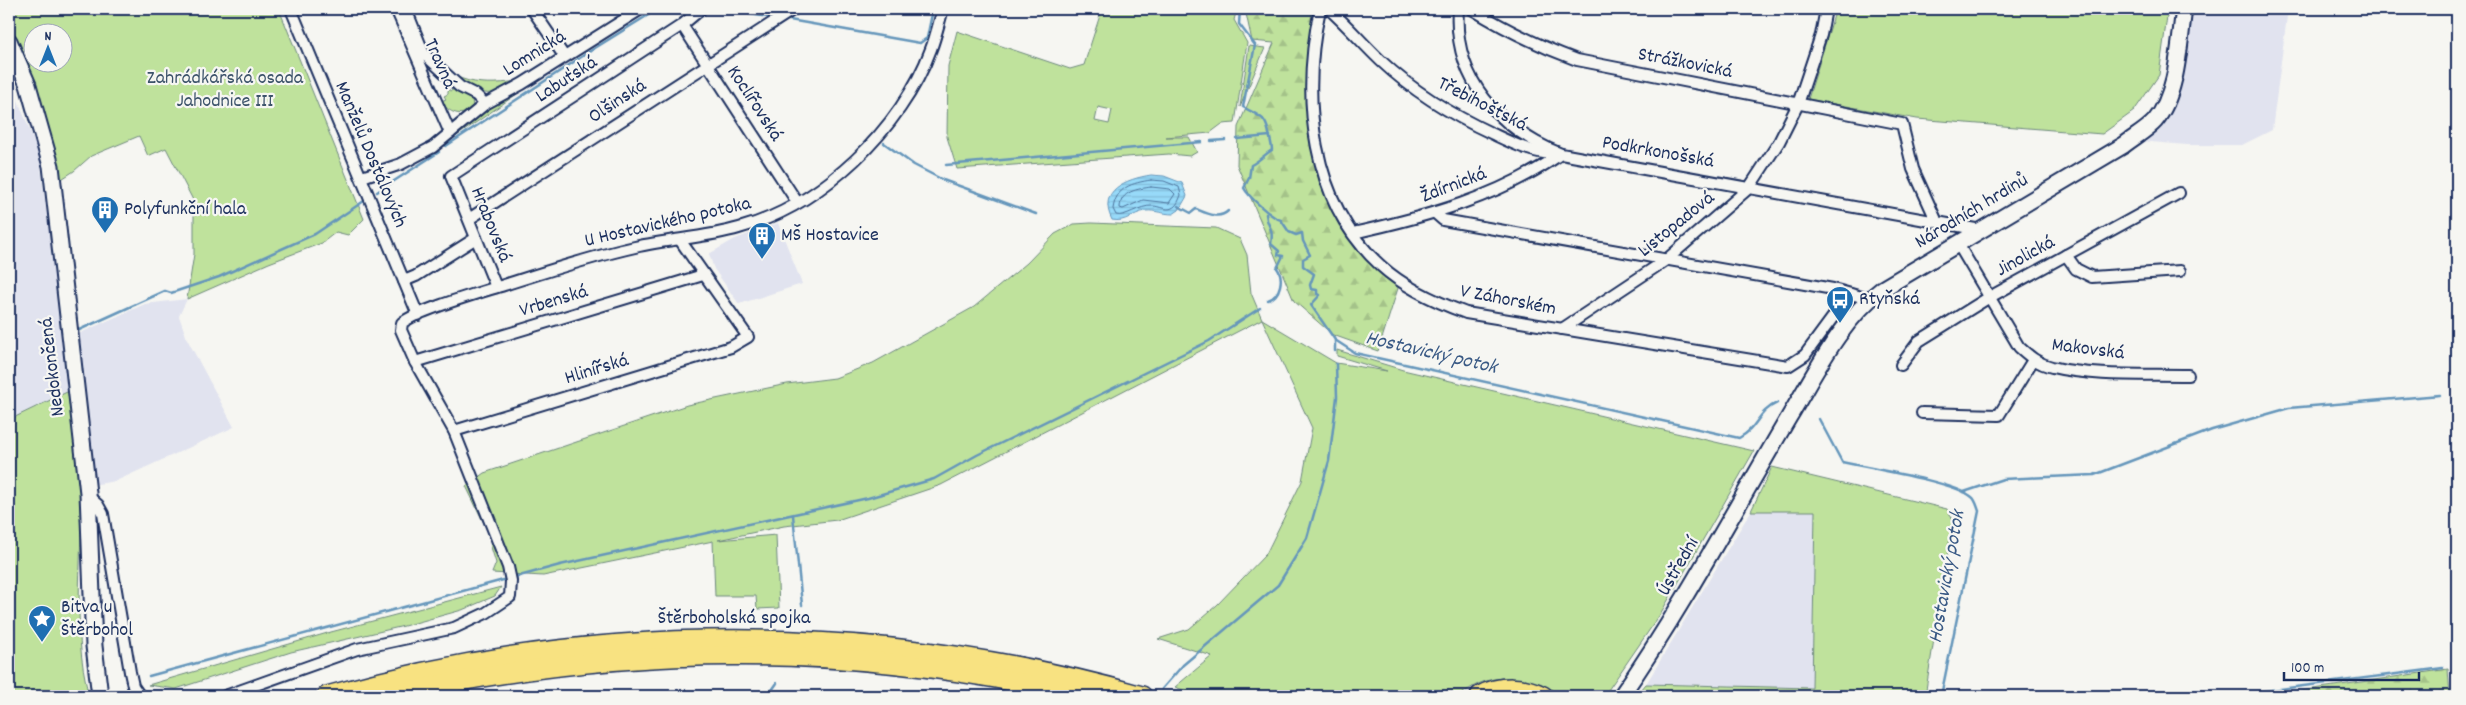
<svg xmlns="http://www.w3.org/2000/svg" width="2466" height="705" font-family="Dekko,sans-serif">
	<defs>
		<pattern id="forest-firs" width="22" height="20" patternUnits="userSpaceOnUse" patternTransform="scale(1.25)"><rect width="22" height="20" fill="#bfe29c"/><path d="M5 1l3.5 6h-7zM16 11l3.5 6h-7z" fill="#a4c289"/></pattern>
		<pattern id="water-rules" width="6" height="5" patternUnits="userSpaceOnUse" patternTransform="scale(1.25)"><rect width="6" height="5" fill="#97daf9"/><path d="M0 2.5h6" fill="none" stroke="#82bbd8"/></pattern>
	</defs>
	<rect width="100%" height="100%" fill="#f6f6f2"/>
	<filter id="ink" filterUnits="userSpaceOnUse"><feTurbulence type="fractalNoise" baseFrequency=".02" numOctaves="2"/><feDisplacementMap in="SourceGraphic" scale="10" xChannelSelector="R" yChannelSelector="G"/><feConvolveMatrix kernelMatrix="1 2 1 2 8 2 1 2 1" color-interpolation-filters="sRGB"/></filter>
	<g filter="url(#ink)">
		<g fill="#e1e3ef">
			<path d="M2194 9H2288L2272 130 2242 145H2187L2139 141 2166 120 2180 91Z"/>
			<path d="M9 78 37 148 41 167 69 391 9 420Z"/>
			<path d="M778 223 802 284 739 304 714 269 709 254 735 239Z"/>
			<path d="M187 299 179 316 187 339 234 427 116 481 92 485 78 334 145 304Z"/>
			<path d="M1751 511H1815L1812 688 1646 684Z"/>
		</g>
		<g fill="#bfe29c" stroke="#6d887d" fill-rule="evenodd">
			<path d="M9 9H279L364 219 348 235 336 232 322 243 269 263 187 299 194 254V202L166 148 148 156 139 136 91 156 74 171 57 182 37 88 9 22ZM32 32H62V62H32Z"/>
			<path d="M1102 9H1237L1234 20 1247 43 1235 123 1222 124 1210 133 1166 137H1189L1197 152 1190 156 1169 154 957 169 947 137 948 66 957 31 1070 69 1084 65ZM1098 107 1112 110 1109 124 1095 121Z"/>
			<path d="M1836 9H2168L2159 75 2134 111 2102 134 1917 119 1808 99Z"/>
			<path d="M423 39C443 83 475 87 518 81 489 106 467 89 443 67 434 59 425 52 423 39Z"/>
			<path d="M1249 46 1265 48 1240 107Z"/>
			<path d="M521 85 524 89 451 140V138L489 107Z"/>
			<path d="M456 88 472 99 473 107C463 119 448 113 441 101L446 99 444 96 448 94V89L451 91Z"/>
			<path d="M1091 223 1216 228 1240 239 1247 255 1251 293 1262 319 1336 363 1387 371 1337 356V350L1403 370 1754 451 1659 616 1604 696C1589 696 1572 698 1558 696 1551 695 1544 689 1537 686 1507 673 1485 676 1459 696H1200L1175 687 1212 656 1158 639 1189 629 1217 605 1266 554 1302 481 1312 428 1262 319 941 485 837 520 784 526 718 540 776 535 779 608 757 609 756 596H715L713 541 543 576 492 573 496 563 490 544 493 542 466 486 484 473 687 405 787 384 835 378 873 363 974 307 1027 263 1055 234 1074 224Z"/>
			<path d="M69 391C72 420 78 450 80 479 85 550 70 626 89 696H9V420Z"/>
			<path d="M1772 467 1947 509 1953 519 1925 696H1636L1646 684 1812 688 1815 511H1751Z"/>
			<path d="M501 587 495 596 462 610 404 626 291 652 176 689 148 685 331 632Z"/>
		</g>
		<g fill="url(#forest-firs)" stroke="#6d887d">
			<path d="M1245 9H1315L1309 120 1350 234 1400 282 1378 351 1333 335 1294 301 1237 165 1238 127 1274 43 1252 41Z"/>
			<path d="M2448 669 2450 696H2267Z"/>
		</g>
		<path fill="url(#water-rules)" stroke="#6596bb" d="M1151 175 1164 176 1182 183 1187 196 1179 210 1173 214C1163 214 1155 210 1146 211 1132 213 1126 223 1112 220 1097 190 1126 179 1151 175Z"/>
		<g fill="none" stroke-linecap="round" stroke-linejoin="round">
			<g stroke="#4d739c" stroke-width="1">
				<path d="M1151 180 1164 181 1179 187 1181 195C1179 200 1177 206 1172 208 1167 211 1159 206 1153 206 1139 205 1125 218 1116 215L1113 209C1116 187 1132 183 1151 180Z"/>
				<path d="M1151 187 1170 189 1175 194 1169 203 1143 200 1123 209 1120 208C1120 191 1138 189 1151 187Z"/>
			</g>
			<g stroke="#6596bb" stroke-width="2.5">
				<path d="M718 9 774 18"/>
				<path d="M1240 9 1239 24 1255 45 1243 107C1262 118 1266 116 1270 138 1271 143 1272 146 1272 150 1264 155 1259 161 1251 165L1249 178 1244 188C1248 196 1273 219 1281 220L1289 232 1296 235 1302 233 1303 241 1310 255 1303 259V266L1314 274 1310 285 1311 289 1317 290V294L1320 295 1311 305 1335 340 1355 353 1739 438C1758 428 1757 412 1777 403"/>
				<path d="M784 19 920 43 927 38 933 9"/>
				<path d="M1237 139 1270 136"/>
				<path d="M1211 141 1225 140"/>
				<path d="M884 143 914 165 943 180 1036 214"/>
				<path d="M446 146 595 48 658 9"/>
				<path d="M946 165 1202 142"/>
				<path d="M377 192 439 152"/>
				<path d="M1178 206 1191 213 1196 209C1206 213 1219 220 1228 211"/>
				<path d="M1266 214C1267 228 1274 226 1271 244L1279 251 1278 255 1283 256 1277 268C1284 277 1281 296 1268 300"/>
				<path d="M79 330 165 291 171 293 219 277 315 234 364 201"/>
				<path d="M1335 340V351"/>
				<path d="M1819 419 1842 462C1869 468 1955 482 1972 497 1976 500 1977 506 1979 511L1941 696"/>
				<path d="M1964 492 2003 479 2094 475 2212 430 2289 408 2440 395"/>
				<path d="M793 515 802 605"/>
				<path d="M512 578 560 565 868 498 934 479 977 455 1209 341 1260 308"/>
				<path d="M149 676 507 579"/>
				<path d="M1162 689 1183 665 1278 585 1307 538 1329 461 1337 397 1336 364"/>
				<path d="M628 696H629"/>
				<path d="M768 696 777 683"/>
				<path d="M2225 696 2443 668"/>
			</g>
			<defs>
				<g id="street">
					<path d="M291 9 418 315"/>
					<path d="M396 9 450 133"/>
					<path d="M406 9 424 54 460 87 476 95 485 104"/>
					<path d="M532 9 564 56"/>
					<path d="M1320 9C1301 96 1310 202 1381 266 1405 288 1436 302 1466 313L1788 366 1805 355 1850 294"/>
					<path d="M1329 9C1347 25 1363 44 1381 61 1414 92 1452 115 1493 134 1512 143 1534 154 1555 154"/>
					<path d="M1458 9C1453 79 1499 129 1561 154L1981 230"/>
					<path d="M1472 9C1506 30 1539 46 1577 60L1902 124 1913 169 1937 222"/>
					<path d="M682 25 797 202"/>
					<path d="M362 177 401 164 433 147 485 104 522 84 641 9"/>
					<path d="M1435 213 1443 220 1833 289 1869 299"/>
					<path d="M469 219 794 9"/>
					<path d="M1353 233C1426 217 1499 197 1561 154"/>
					<path d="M1958 244 2019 347C2029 356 2038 364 2052 367 2092 377 2146 374 2188 375"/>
					<path d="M2066 255 2076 269 2092 277 2180 271"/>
					<path d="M404 281 416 276 476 238"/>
					<path d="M496 287 451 176 682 25 700 10"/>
					<path d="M1562 329 1666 260 1749 188 1779 142 1798 104 1821 35 1826 9"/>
					<path d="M415 362 703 275"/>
					<path d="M1901 365 1919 341 1988 298 2179 193"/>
					<path d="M1922 413 1999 415 2033 360"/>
					<path d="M454 431 731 347 748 337 680 240"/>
					<path d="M88 496 98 505 103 514 130 672 133 686 140 696"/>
					<path d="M225 696 357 649 454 628 486 613 510 597 511 581 508 567 454 431 415 362 401 330 402 323C418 310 482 292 504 285 548 271 590 257 635 247 669 239 705 238 739 228 821 206 902 129 931 49 936 36 939 22 943 9"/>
				</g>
				<g id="secondary">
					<path d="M9 41 28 85 51 166 88 493 94 646 100 696"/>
					<path d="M1621 696C1683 607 1734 510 1789 417 1816 372 1840 321 1882 289L2124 145C2134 137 2147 130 2155 121 2178 94 2179 43 2184 9"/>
				</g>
				<g id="highway">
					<path d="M327 696C592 621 877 621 1142 696"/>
					<path d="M388 696C616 643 853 641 1081 696"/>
					<path d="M1480 696C1500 685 1523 686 1543 696"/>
				</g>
			</defs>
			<use href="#street" stroke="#1b2f5e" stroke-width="14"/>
			<use href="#secondary" stroke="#1b2f5e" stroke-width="19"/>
			<use href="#highway" stroke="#1b2f5e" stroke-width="22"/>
			<use href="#street" stroke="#f6f6f2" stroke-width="10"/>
			<use href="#secondary" stroke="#f6f6f2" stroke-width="15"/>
			<use href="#highway" stroke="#f8e281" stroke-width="19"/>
		</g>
	</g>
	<defs>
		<symbol id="building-pin" viewBox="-11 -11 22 30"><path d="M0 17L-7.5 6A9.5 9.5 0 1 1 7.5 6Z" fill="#1f6fb2" stroke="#f6f6f2"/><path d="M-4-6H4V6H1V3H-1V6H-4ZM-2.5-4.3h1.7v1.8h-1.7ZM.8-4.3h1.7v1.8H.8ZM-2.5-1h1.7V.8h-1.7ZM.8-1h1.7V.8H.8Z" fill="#fff"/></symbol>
		<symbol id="bus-pin" viewBox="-11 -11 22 30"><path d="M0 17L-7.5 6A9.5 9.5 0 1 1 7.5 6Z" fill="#1f6fb2" stroke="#f6f6f2"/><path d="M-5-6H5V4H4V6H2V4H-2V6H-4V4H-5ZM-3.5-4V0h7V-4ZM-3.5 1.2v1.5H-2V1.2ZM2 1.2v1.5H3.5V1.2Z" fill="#fff"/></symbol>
		<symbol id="sight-pin" viewBox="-11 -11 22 30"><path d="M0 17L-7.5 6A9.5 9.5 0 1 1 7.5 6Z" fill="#1f6fb2" stroke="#f6f6f2"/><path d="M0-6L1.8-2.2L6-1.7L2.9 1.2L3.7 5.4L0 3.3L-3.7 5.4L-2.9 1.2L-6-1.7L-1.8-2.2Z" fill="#fff"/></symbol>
	</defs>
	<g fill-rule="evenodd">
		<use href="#building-pin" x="89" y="194" width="32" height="43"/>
		<use href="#building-pin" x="746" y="220" width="32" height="43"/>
		<use href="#bus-pin" x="1824" y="284" width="32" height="43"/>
		<use href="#sight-pin" x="26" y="603" width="32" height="43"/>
	</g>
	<g text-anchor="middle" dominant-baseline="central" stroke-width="4.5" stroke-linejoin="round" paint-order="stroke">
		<g font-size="20" fill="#1b2f5e" stroke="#f6f6f2">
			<text transform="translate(535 54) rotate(-32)">Lomnická</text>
			<text transform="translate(439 64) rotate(66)">Travná</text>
			<text transform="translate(1685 64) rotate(11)">Strážkovická</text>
			<text transform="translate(567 80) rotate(-33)">Labuťská</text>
			<text transform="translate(618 102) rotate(-33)">Olšinská</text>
			<text transform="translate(754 104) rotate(57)">Koclířovská</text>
			<text transform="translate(1482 105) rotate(27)">Třebihošťská</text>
			<text transform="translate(1658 153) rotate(10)">Podkrkonošská</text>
			<text transform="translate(370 155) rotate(67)">Manželů Dostálových</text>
			<text transform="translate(1454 186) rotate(-21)">Ždírnická</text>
			<text transform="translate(1972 212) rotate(-31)">Národních hrdinů</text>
			<text transform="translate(668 223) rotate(-13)">U Hostavického potoka</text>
			<text transform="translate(490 225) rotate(68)">Hrabovská</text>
			<text transform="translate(1677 225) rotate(-39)">Listopadová</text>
			<text transform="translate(2026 257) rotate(-29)">Jinolická</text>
			<text transform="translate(1508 301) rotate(11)">V Záhorském</text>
			<text transform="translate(554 302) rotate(-17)">Vrbenská</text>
			<text transform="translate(2088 350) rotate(7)">Makovská</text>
			<text transform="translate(53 367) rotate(-97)">Nedokončená</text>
			<text transform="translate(597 370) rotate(-17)">Hlinířská</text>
			<text transform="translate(1679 567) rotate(-60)">Ústřední</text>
			<text x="734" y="619">Štěrboholská spojka</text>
		</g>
		<g font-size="20" fill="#3c536a" stroke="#f6f6f2">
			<text x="225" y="79">Zahrádkářská osada<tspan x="225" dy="23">Jahodnice III</tspan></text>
		</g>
		<g font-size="20" fill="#1b2f5e" stroke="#f6f6f2" text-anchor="start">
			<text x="124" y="210">Polyfunkční hala</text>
			<text x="781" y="236">MŠ Hostavice</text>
			<text x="1859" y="300">Rtyňská</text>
			<text x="61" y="608">Bitva u<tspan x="61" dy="23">Štěrbohol</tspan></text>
		</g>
		<g font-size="21" font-style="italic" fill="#3a5a85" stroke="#f6f6f2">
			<text transform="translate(1431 354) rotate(13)">Hostavický potok</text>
			<text transform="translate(1948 577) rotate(-80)">Hostavický potok</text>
		</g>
	</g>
	<rect width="2466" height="705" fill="none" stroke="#f6f6f2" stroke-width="30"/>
	<rect x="15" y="15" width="2436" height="675" fill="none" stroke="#1b2f5e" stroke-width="2" filter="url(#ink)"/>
	<g transform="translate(48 48)"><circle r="24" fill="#f6f6f2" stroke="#9ea6b7"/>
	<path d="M0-4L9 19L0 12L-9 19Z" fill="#1f6fb2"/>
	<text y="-8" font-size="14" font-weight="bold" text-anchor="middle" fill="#1b2f5e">N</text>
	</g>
	<path d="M2284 672v8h135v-8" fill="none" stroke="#1b2f5e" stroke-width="2.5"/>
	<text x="2291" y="672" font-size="15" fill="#1b2f5e" stroke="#f6f6f2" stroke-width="4" paint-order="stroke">100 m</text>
</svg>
